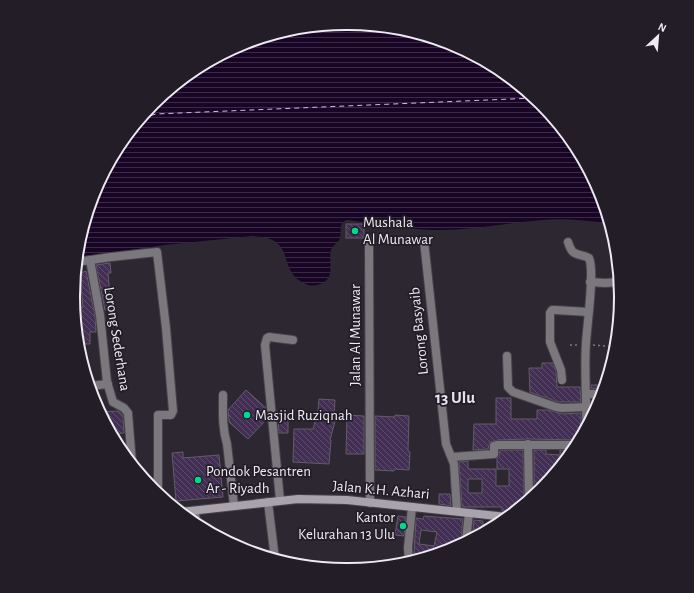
<svg xmlns="http://www.w3.org/2000/svg" width="694" height="593" font-family="'Alegreya Sans',sans-serif">
	<defs>
		<pattern id="water-rules" width="6" height="5" patternUnits="userSpaceOnUse"><rect width="6" height="5" fill="#180525"/><path d="M0 2.5h6" fill="none" stroke="#3a2a45"/></pattern>
		<pattern id="building-back-hatch" width="6" height="6" patternUnits="userSpaceOnUse"><rect width="6" height="6" fill="#432f53"/><path d="M-1 5l2 2M0 0l6 6M5-1l2 2" fill="none" stroke="#5e4d6c"/></pattern>
	</defs>
	<rect width="100%" height="100%" fill="#2c2731"/>
	<path fill="url(#water-rules)" d="M347 23 401 28 452 44 499 69 541 103 575 145 600 192 609 223C587 221 564 218 542 220 506 223 469 231 433 230 404 229 376 224 347 220 338 223 342 230 340 238 338 243 333 245 331 250 328 260 335 275 324 282 318 286 311 287 304 283 283 274 290 252 276 242 269 237 260 237 252 236L165 245 77 258 79 243 94 192 120 144 154 103 195 69 243 44 294 28Z"/>
	<g fill="none" stroke-linecap="round" stroke-linejoin="round">
		<path stroke="#d6b4f4" stroke-width="1" stroke-dasharray="5 4" stroke-linecap="butt" d="M142 118 156 114 535 98"/>
	</g>
	<g fill="url(#building-back-hatch)" stroke="#625c68" fill-rule="evenodd">
		<rect x="346" y="224" width="18" height="14"/>
		<path d="M110 263 111 273H108L111 309 105 310 96 265Z"/>
		<path d="M86 271 95 316 96 332H90V344H78L79 324H76L75 309 83 307 81 288 74 289 76 275Z"/>
		<path d="M542 363H553L556 371 557 387H580L581 402H557L548 398V397H543L530 392 529 368H542Z"/>
		<path d="M591 385H604L603 389 591 388Z"/>
		<path d="M246 390 266 408 267 419 248 439 229 422V420L228 410Z"/>
		<path d="M496 398H511V419H537V410H548L562 414 581 413V427L583 432 579 440 528 439 498 440 490 442 488 449 473 450 474 424H496Z"/>
		<path d="M319 399 335 400 334 414H337L330 440H331L329 464 293 462 294 429H313L318 411Z"/>
		<path d="M592 400H600L592 416Z"/>
		<path d="M118 411 123 415 124 433 112 434 100 412Z"/>
		<path d="M347 415 364 416V454H346Z"/>
		<path d="M395 415 409 416 408 451 410 452 409 470 394 469V471L375 470V416L395 417Z"/>
		<path d="M278 418H288V433H279Z"/>
		<path d="M500 450H523L524 499 525 503 511 514 509 512 502 511V507H462L459 462 468 461V469H496V486H509V469H497V458L499 456ZM468 479H482V493H468Z"/>
		<path d="M534 450H546V454L560 455V450H573L540 490 534 495Z"/>
		<path d="M183 452V458L219 455 223 497 176 501 172 453Z"/>
		<path d="M439 494H450L451 506 439 504Z"/>
		<path d="M398 516 406 517 404 536 395 535Z"/>
		<path d="M424 516 463 519 461 540V544L451 549 430 556 414 554 416 518 423 519ZM421 530 437 532 434 546 419 544Z"/>
		<path d="M474 520 483 521V527L492 528 472 538Z"/>
	</g>
	<g fill="none" stroke-linecap="round" stroke-linejoin="round">
		<defs>
			<g id="street">
				<path d="M369 240 370 503"/>
				<path d="M424 241 446 444 454 464 457 511"/>
				<path d="M568 242C573 258 577 252 589 258 595 271 587 325 586 343 584 371 587 399 586 427"/>
				<path d="M90 260 100 315 107 382 113 402 124 408 128 413 132 463"/>
				<path d="M77 262 111 257 157 252 166 328 173 411 171 415H158V486L155 491"/>
				<path d="M590 282 605 283 619 282"/>
				<path d="M507 356 508 387 513 392 556 407 562 408 587 407"/>
				<path d="M562 380 561 370 550 342V313L552 310H555L588 312"/>
				<path d="M90 386 108 384"/>
				<path d="M586 394H602"/>
				<path d="M223 395C223 412 222 428 227 444L234 506"/>
				<path d="M528 444 529 499"/>
				<path d="M452 457 494 454V446L498 445H576"/>
				<path d="M280 500 265 345 267 338 269 337 293 340"/>
				<path d="M268 502 275 559"/>
				<path d="M195 511 196 524"/>
				<path d="M466 541 469 513"/>
				<path d="M409 562 408 548 412 507"/>
			</g>
			<path id="secondary" d="M181 512 298 499 347 500 507 517"/>
		</defs>
		<use href="#street" stroke="#47424c" stroke-width="10"/>
		<use href="#secondary" stroke="#47424c" stroke-width="10"/>
		<g stroke="#7f7a83" stroke-width="1.5" stroke-dasharray="2 3" stroke-linecap="butt">
			<path d="M570 345H578"/>
			<path d="M593 345 616 347"/>
		</g>
		<use href="#street" stroke="#7a777d" stroke-width="8"/>
		<use href="#secondary" stroke="#a8a3ac" stroke-width="8"/>
	</g>
	<g fill="#01d98b" stroke="#231d27" stroke-width="1.5">
		<circle cx="355" cy="231" r="4"/>
		<circle cx="247" cy="415" r="4"/>
		<circle cx="198" cy="480" r="4"/>
		<circle cx="403" cy="526" r="4"/>
	</g>
	<g text-anchor="middle" dominant-baseline="central" stroke-width="3.5" stroke-linejoin="round" paint-order="stroke">
		<g font-size="15" fill="#edeaf1" stroke="#231d27" text-anchor="start">
			<text x="363" y="222">Mushala<tspan x="363" dy="17">Al Munawar</tspan></text>
			<text x="255" y="415">Masjid Ruziqnah</text>
			<text x="206" y="471">Pondok Pesantren<tspan x="206" dy="17">Ar - Riyadh</tspan></text>
			<text x="395" y="517" text-anchor="end">Kantor<tspan x="395" dy="17">Kelurahan 13 Ulu</tspan></text>
		</g>
		<g font-size="15" fill="#edeaf1" stroke="#231d27">
			<text transform="translate(419 331) rotate(-96)">Lorong Basyaib</text>
			<text transform="translate(355 335) rotate(-90)">Jalan Al Munawar</text>
			<text transform="translate(117 339) rotate(81)">Lorong Sederhana</text>
			<text transform="translate(381 490) rotate(5)">Jalan K.H. Azhari</text>
		</g>
		<g font-size="17" font-weight="bold" fill="#e7e0ee" stroke="#231d27">
			<text x="455" y="397">13 Ulu</text>
		</g>
	</g>
	<path d="M0 0H694V593H0ZM346 30H348A266 266 0 0 1 614 296V297A266 266 0 0 1 348 563H346A266 266 0 0 1 80 297V296A266 266 0 0 1 346 30Z" fill="#231d27" fill-rule="evenodd"/>
	<path fill="none" stroke="#edeaf1" stroke-width="2" d="M346 30H348A266 266 0 0 1 614 296V297A266 266 0 0 1 348 563H346A266 266 0 0 1 80 297V296A266 266 0 0 1 346 30Z"/>
	<g transform="translate(658 36) rotate(26)" stroke="#231d27" stroke-width="3" paint-order="stroke">
	<path d="M0-3L7 15L0 10L-7 15Z" fill="#edeaf1"/>
	<text y="-6" font-size="11" font-weight="bold" text-anchor="middle" fill="#edeaf1">N</text>
	</g>
</svg>
